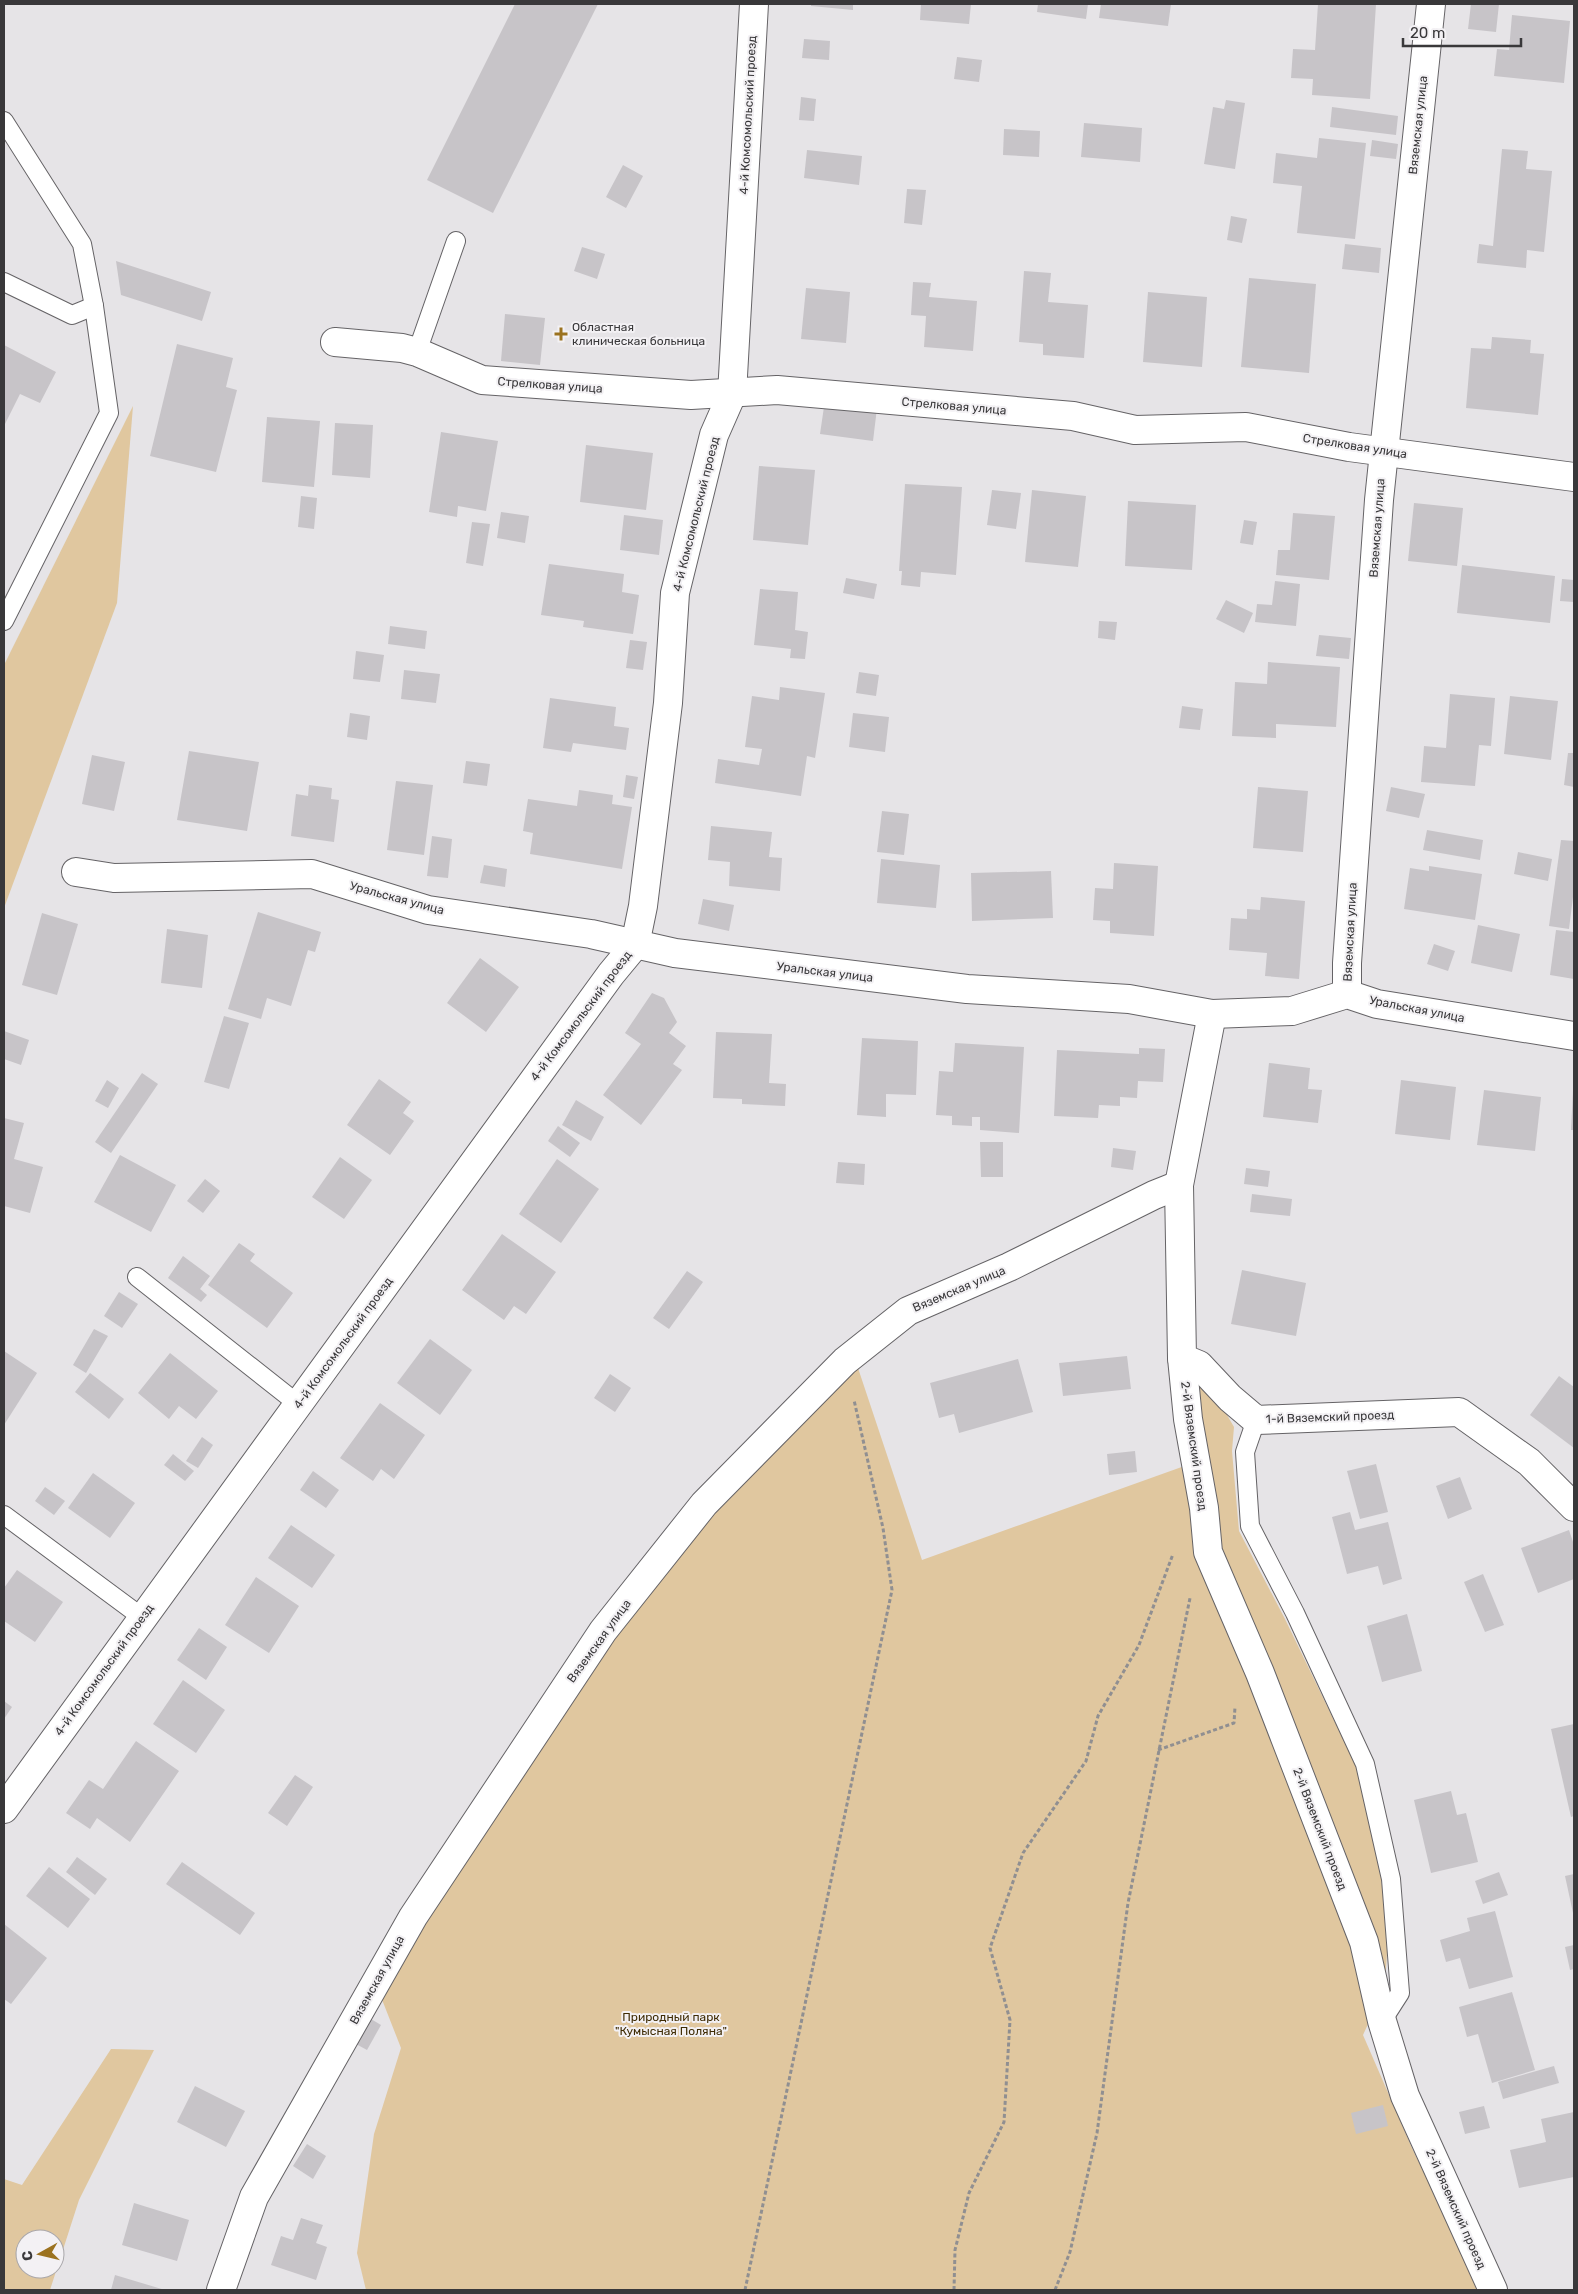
<svg xmlns="http://www.w3.org/2000/svg" width="1578" height="2294" font-family="Rubik,sans-serif">
	<rect width="100%" height="100%" fill="#e6e4e7"/>
	<g fill="#e0c79f" fill-rule="evenodd">
		<path d="M133 406 117 603 4 908V665Z"/>
		<path d="M857 1365 922 1560 1204 1459 1197 1382 1223 1408 1234 1427 1232 1451 1239 1531 1285 1619 1358 1770 1381 1878 1388 1935 1385 1987 1363 2035 1412 2148 1480 2290H366L357 2253 374 2134 401 2048 379 1992 608 1633 716 1507Z"/>
		<path d="M111 2049 154 2050 79 2200 50 2290H4V2179L22 2185ZM25 2239H55V2269H25Z"/>
	</g>
	<g fill="#c7c4c8">
		<path d="M515 4H598L493 213 427 180Z"/>
		<path d="M811 4H853V10L811 6Z"/>
		<path d="M921 4H971L969 24 920 20Z"/>
		<path d="M1038 4H1088L1086 19 1037 12Z"/>
		<path d="M1101 4H1171L1168 26 1099 18Z"/>
		<path d="M1318 4H1376L1370 99 1312 95 1313 79 1291 78 1293 49 1315 50Z"/>
		<path d="M1471 4H1499L1496 32 1468 29Z"/>
		<path d="M1512 15 1570 21 1564 83 1494 76 1497 49 1509 50Z"/>
		<path d="M804 39 830 41 829 60 802 58Z"/>
		<path d="M957 57 982 60 979 82 954 79Z"/>
		<path d="M801 97 816 99 814 121 799 120Z"/>
		<path d="M1226 100 1245 103 1235 169 1204 164 1213 107 1224 109Z"/>
		<path d="M1332 107 1398 116 1396 135 1330 127Z"/>
		<path d="M1084 123 1142 128 1140 162 1081 157Z"/>
		<path d="M1004 129 1040 131 1039 157 1003 155Z"/>
		<path d="M1319 138 1366 143 1355 239 1297 233 1302 186 1273 183 1276 153 1317 158Z"/>
		<path d="M1372 140 1398 144 1396 159 1370 156Z"/>
		<path d="M1502 149 1528 151 1526 169 1552 171 1544 252 1527 250 1526 268 1477 263 1479 244 1493 246Z"/>
		<path d="M807 150 862 156 859 185 804 178Z"/>
		<path d="M623 165 643 176 626 208 606 197Z"/>
		<path d="M907 189 926 190 922 225 904 223Z"/>
		<path d="M1231 216 1247 219 1242 243 1227 240Z"/>
		<path d="M1345 244 1381 248 1379 273 1342 269Z"/>
		<path d="M582 247 605 254 597 279 574 271Z"/>
		<path d="M116 261 211 292 202 321 121 295Z"/>
		<path d="M1024 271 1051 273 1048 302 1088 305 1084 358 1043 355V344L1019 342Z"/>
		<path d="M1249 278 1316 284 1309 373 1241 367Z"/>
		<path d="M913 282 931 283 929 297 977 301 973 351 924 347 926 316 911 315Z"/>
		<path d="M806 288 850 292 846 343 801 339Z"/>
		<path d="M1148 292 1207 297 1202 367 1143 362Z"/>
		<path d="M505 314 545 318 540 365 501 361Z"/>
		<path d="M1492 337 1531 340 1530 353 1544 354 1538 415 1466 408 1471 348 1491 349Z"/>
		<path d="M177 344 233 358 226 387 237 390 216 472 150 456Z"/>
		<path d="M4 345 56 372 40 403 20 394 4 426Z"/>
		<path d="M825 400 877 408 873 441 820 434Z"/>
		<path d="M267 417 320 421 314 487 262 482Z"/>
		<path d="M335 423 373 425 370 478 332 475Z"/>
		<path d="M441 432 498 441 486 511 458 506 457 517 429 512Z"/>
		<path d="M586 445 653 453 646 510 580 502Z"/>
		<path d="M759 466 815 470 808 545 753 540Z"/>
		<path d="M905 484 962 487 956 575 921 572 920 587 901 585 902 571H899Z"/>
		<path d="M992 490 1021 493 1016 529 987 525Z"/>
		<path d="M1032 490 1086 496 1078 567 1025 562Z"/>
		<path d="M301 496 317 498 314 529 298 527Z"/>
		<path d="M1128 501 1196 505 1192 570 1125 566Z"/>
		<path d="M1414 503 1463 508 1457 566 1408 561Z"/>
		<path d="M501 512 529 516 525 543 497 538Z"/>
		<path d="M1293 513 1335 516 1329 580 1276 575 1278 550H1290Z"/>
		<path d="M624 515 663 520 659 555 620 550Z"/>
		<path d="M1244 520 1257 522 1253 545 1240 543Z"/>
		<path d="M472 522 490 524 483 566 466 563Z"/>
		<path d="M549 564 624 574 622 592 639 595 633 634 583 627 584 621 541 615Z"/>
		<path d="M1462 565 1555 576 1550 623 1457 613Z"/>
		<path d="M846 578 877 584 874 599 843 593Z"/>
		<path d="M1562 579 1574 580V602L1560 601Z"/>
		<path d="M1275 581 1300 584 1296 626 1255 622 1257 604 1272 605Z"/>
		<path d="M760 589 798 592 795 630 808 632 805 659 790 658 791 649 754 645Z"/>
		<path d="M1226 600 1253 613 1244 633 1216 619Z"/>
		<path d="M1099 621 1117 622 1115 640 1098 638Z"/>
		<path d="M390 626 427 631 425 649 388 644Z"/>
		<path d="M1319 635 1351 638 1349 659 1316 656Z"/>
		<path d="M630 640 647 642 643 670 626 668Z"/>
		<path d="M356 651 384 655 380 682 353 679Z"/>
		<path d="M1268 662 1340 667 1336 727 1276 724V738L1232 736 1235 682 1267 684Z"/>
		<path d="M404 670 440 674 436 703 401 699Z"/>
		<path d="M859 672 879 675 876 696 856 693Z"/>
		<path d="M780 687 825 693 815 758 807 756 801 796 715 783 718 759 759 765 762 749 745 747 752 696 779 700Z"/>
		<path d="M1450 694 1495 698 1491 746 1479 745 1475 786 1421 782 1424 746 1446 748Z"/>
		<path d="M1510 696 1558 701 1551 760 1504 754Z"/>
		<path d="M550 698 616 707 614 726 629 728 626 750 573 743 571 752 543 748Z"/>
		<path d="M1182 706 1203 709 1200 730 1179 728Z"/>
		<path d="M350 713 370 716 367 740 347 737Z"/>
		<path d="M853 713 889 717 885 752 849 747Z"/>
		<path d="M189 751 259 762 247 831 177 820Z"/>
		<path d="M1568 753H1574V787L1564 785Z"/>
		<path d="M92 755 125 762 114 811 82 804Z"/>
		<path d="M466 761 490 764 487 786 463 783Z"/>
		<path d="M626 775 638 777 634 799 623 797Z"/>
		<path d="M396 781 433 785 424 855 387 850Z"/>
		<path d="M309 785 332 788 331 799 339 800 334 842 291 836 296 794 308 796Z"/>
		<path d="M1258 787 1308 791 1303 852 1253 848Z"/>
		<path d="M1391 787 1425 794 1419 818 1386 811Z"/>
		<path d="M579 790 613 795 612 804 632 807 622 869 530 854 533 833 523 831 528 799 577 806Z"/>
		<path d="M882 811 909 814 904 855 877 852Z"/>
		<path d="M711 826 772 832 769 857 782 858 780 891 729 886 730 862 708 860Z"/>
		<path d="M1427 830 1483 840 1480 860 1423 850Z"/>
		<path d="M432 836 452 839 448 878 427 876Z"/>
		<path d="M1561 840 1574 841V889L1569 929 1549 926Z"/>
		<path d="M1518 852 1552 859 1548 881 1514 874Z"/>
		<path d="M881 859 940 865 936 908 877 903Z"/>
		<path d="M1114 863 1158 866 1154 936 1110 933V921L1093 920 1095 888 1113 889Z"/>
		<path d="M484 865 507 869 505 887 480 883Z"/>
		<path d="M1429 866 1482 874 1475 920 1404 909 1410 868 1429 871Z"/>
		<path d="M1051 871 1053 918 972 921 971 873Z"/>
		<path d="M1261 897 1305 901 1299 979 1265 976 1267 953 1229 950 1231 918 1247 919V909L1260 910Z"/>
		<path d="M703 899 734 905 729 931 698 924Z"/>
		<path d="M258 912 321 932 315 952 308 950 291 1006 267 998 261 1019 228 1009Z"/>
		<path d="M42 913 78 924 57 995 22 985Z"/>
		<path d="M1478 925 1520 934 1512 972 1471 963Z"/>
		<path d="M167 929 208 935 202 988 161 983Z"/>
		<path d="M1556 930 1574 932V979L1550 975Z"/>
		<path d="M1434 944 1455 951 1448 971 1427 964Z"/>
		<path d="M480 958 519 987 486 1032 447 1003Z"/>
		<path d="M652 993 664 998 677 1022 669 1033 686 1046 673 1064 682 1070 641 1125 603 1095 641 1044 625 1033Z"/>
		<path d="M224 1016 249 1023 229 1089 204 1082Z"/>
		<path d="M4 1031 29 1040 21 1065 4 1059Z"/>
		<path d="M716 1032 772 1034 769 1083 786 1084 785 1106 742 1104V1099L713 1098Z"/>
		<path d="M862 1038 918 1041 916 1095 886 1094V1117L857 1115Z"/>
		<path d="M955 1043 1024 1047 1019 1133 980 1130V1117H972V1126L952 1125V1116L936 1115 939 1071 953 1072Z"/>
		<path d="M1139 1048 1165 1049 1163 1082 1138 1081 1137 1098 1120 1097V1106L1099 1105 1098 1118 1054 1116 1057 1050 1139 1054Z"/>
		<path d="M1269 1063 1310 1068 1308 1089 1322 1090 1318 1123 1263 1117Z"/>
		<path d="M142 1073 158 1084 111 1153 95 1142Z"/>
		<path d="M379 1079 411 1102 403 1113 414 1121 390 1155 347 1125Z"/>
		<path d="M107 1080 119 1088 108 1108 95 1101Z"/>
		<path d="M1401 1080 1456 1087 1450 1140 1395 1134Z"/>
		<path d="M1484 1090 1541 1097 1535 1151 1477 1145Z"/>
		<path d="M1573 1091H1574V1130H1571Z"/>
		<path d="M576 1100 604 1117 591 1141 562 1125Z"/>
		<path d="M4 1118 24 1123 14 1159 43 1167 30 1213 4 1206Z"/>
		<path d="M558 1126 580 1143 570 1157 548 1141Z"/>
		<path d="M980 1142H1003V1177H981Z"/>
		<path d="M1113 1148 1136 1151 1133 1170 1111 1167Z"/>
		<path d="M120 1155 176 1185 151 1232 94 1202Z"/>
		<path d="M340 1157 372 1180 344 1219 312 1197Z"/>
		<path d="M557 1159 599 1189 561 1243 519 1214Z"/>
		<path d="M838 1162 865 1164 864 1185 836 1183Z"/>
		<path d="M1246 1168 1270 1171 1268 1187 1244 1184Z"/>
		<path d="M205 1179 220 1191 203 1213 187 1201Z"/>
		<path d="M1252 1194 1292 1199 1290 1216 1250 1212Z"/>
		<path d="M502 1234 556 1272 526 1314 514 1306 504 1320 462 1290Z"/>
		<path d="M239 1243 255 1254 250 1261 293 1293 267 1328 208 1285Z"/>
		<path d="M183 1256 210 1276 200 1289 207 1295 201 1302 168 1278Z"/>
		<path d="M1242 1270 1306 1283 1296 1336 1231 1324Z"/>
		<path d="M687 1271 703 1282 669 1329 653 1318Z"/>
		<path d="M119 1292 138 1304 122 1328 104 1316Z"/>
		<path d="M94 1329 108 1336 86 1373 73 1365Z"/>
		<path d="M430 1339 472 1370 440 1415 397 1383Z"/>
		<path d="M4 1351 37 1373 4 1425Z"/>
		<path d="M170 1353 218 1391 196 1419 179 1406 169 1419 138 1393Z"/>
		<path d="M1127 1356 1131 1389 1063 1396 1059 1363Z"/>
		<path d="M1018 1359 1033 1412 959 1433 954 1414 939 1418 930 1383Z"/>
		<path d="M90 1373 124 1399 109 1419 75 1392Z"/>
		<path d="M610 1374 631 1388 615 1412 594 1398Z"/>
		<path d="M1559 1376 1574 1387V1448L1530 1415Z"/>
		<path d="M380 1403 425 1435 394 1479 381 1469 373 1481 340 1458Z"/>
		<path d="M202 1437 213 1445 198 1468 186 1461Z"/>
		<path d="M1135 1451 1137 1472 1109 1475 1107 1454Z"/>
		<path d="M173 1454 194 1471 185 1481 164 1465Z"/>
		<path d="M1376 1464 1388 1512 1360 1519 1347 1471Z"/>
		<path d="M313 1471 339 1490 326 1508 300 1490Z"/>
		<path d="M93 1473 135 1503 110 1538 68 1508Z"/>
		<path d="M1460 1477 1472 1509 1448 1519 1436 1486Z"/>
		<path d="M45 1487 65 1501 54 1515 35 1501Z"/>
		<path d="M1350 1512 1355 1530 1388 1522 1402 1579 1383 1585 1378 1566 1347 1574 1332 1517Z"/>
		<path d="M291 1525 335 1555 312 1588 268 1558Z"/>
		<path d="M1569 1530 1574 1545V1579L1538 1593 1521 1548Z"/>
		<path d="M17 1570 63 1602 35 1642 4 1621V1588Z"/>
		<path d="M1483 1574 1504 1625 1485 1632 1464 1582Z"/>
		<path d="M256 1577 299 1606 269 1653 225 1625Z"/>
		<path d="M1407 1614 1422 1671 1382 1682 1367 1626Z"/>
		<path d="M199 1628 227 1647 206 1680 177 1660Z"/>
		<path d="M183 1680 225 1710 196 1753 153 1724Z"/>
		<path d="M4 1701 12 1707 4 1719Z"/>
		<path d="M1574 1724V1816L1571 1817 1551 1729Z"/>
		<path d="M136 1741 179 1771 130 1842 97 1818 90 1829 66 1813 89 1780 103 1789Z"/>
		<path d="M295 1775 313 1787 287 1826 268 1813Z"/>
		<path d="M1451 1791 1457 1815 1466 1813 1478 1862 1431 1873 1414 1800Z"/>
		<path d="M77 1857 107 1879 95 1895 66 1872Z"/>
		<path d="M182 1862 255 1913 240 1935 166 1884Z"/>
		<path d="M49 1867 90 1899 68 1928 26 1896Z"/>
		<path d="M1499 1872 1508 1895 1483 1904 1475 1881Z"/>
		<path d="M1574 1874V1913H1573L1565 1876Z"/>
		<path d="M1495 1911 1513 1977 1469 1989 1460 1958 1446 1962 1440 1940 1470 1931 1467 1918Z"/>
		<path d="M4 1924 47 1958 11 2004 4 1999Z"/>
		<path d="M1574 1945V1969L1570 1970 1565 1947Z"/>
		<path d="M1512 1992 1535 2070 1492 2083 1478 2034 1467 2037 1459 2007Z"/>
		<path d="M371 2019 381 2025 367 2050 356 2044Z"/>
		<path d="M1554 2066 1559 2083 1503 2099 1498 2082Z"/>
		<path d="M195 2086 245 2111 226 2147 177 2122Z"/>
		<path d="M1383 2105 1388 2126 1356 2134 1351 2113Z"/>
		<path d="M1484 2106 1490 2128 1465 2134 1459 2112Z"/>
		<path d="M1574 2112V2177L1519 2188 1510 2150 1546 2142 1541 2119Z"/>
		<path d="M307 2144 326 2156 313 2179 293 2166Z"/>
		<path d="M134 2203 189 2220 177 2261 122 2245Z"/>
		<path d="M301 2218 323 2225 316 2243 327 2247 316 2280 271 2265 281 2236 293 2240Z"/>
		<path d="M115 2275 165 2290H111Z"/>
	</g>
	<g fill="none" stroke-linecap="round" stroke-linejoin="round">
		<defs>
			<g id="lane">
				<path d="M4 121 82 244 94 306 109 413 4 621"/>
				<path d="M4 282 72 315 94 306"/>
				<path d="M417 352 456 241"/>
				<path d="M137 1277 298 1404"/>
				<path d="M1256 1420 1245 1452 1250 1526 1295 1613 1365 1764 1391 1879 1400 1993 1382 2021"/>
				<path d="M4 1515 143 1618"/>
			</g>
			<g id="street">
				<path d="M335 342 402 348 417 352 482 380 691 395 777 390 1073 416 1135 430 1246 427 1349 447 1574 477"/>
				<path d="M76 872 114 878 312 874 428 910 591 934 675 953 967 989 1129 999 1212 1014 1292 1011 1347 994 1377 1004 1574 1036"/>
				<path d="M1347 994V963L1379 500 1431 4"/>
				<path d="M1212 1014 1179 1185 1182 1358 1199 1365 1230 1398 1256 1420 1459 1412 1529 1462 1574 1507"/>
				<path d="M1182 1358 1188 1419 1204 1508 1208 1552 1260 1673 1364 1942 1382 2021 1405 2096 1493 2290"/>
				<path d="M4 1809 611 974 635 945 643 906 668 703 675 593 714 435 732 394 754 4"/>
				<path d="M221 2290 254 2197 413 1917 603 1631 704 1504 845 1361 908 1311 1009 1267 1154 1195 1179 1185"/>
			</g>
		</defs>
		<use href="#lane" stroke="#656366" stroke-width="20"/>
		<use href="#street" stroke="#656366" stroke-width="30"/>
		<g stroke="#908f91" stroke-width="3" stroke-dasharray="4 2.5" stroke-linecap="butt">
			<path d="M1158 1750 1234 1723 1235 1707"/>
			<path d="M745 2290 892 1590 883 1528 854 1400"/>
			<path d="M954 2290 955 2250 969 2193 1004 2122 1010 2020 990 1948 1023 1853 1086 1761 1098 1716 1139 1645 1173 1554"/>
			<path d="M1055 2290 1070 2252 1097 2133 1128 1903 1190 1598"/>
		</g>
		<use href="#lane" stroke="#fff" stroke-width="18"/>
		<use href="#street" stroke="#fff" stroke-width="28"/>
	</g>
	<path fill="#9b721f" stroke="#f3f1f4" stroke-width="2" d="M558.5 326.5h5v5h5v5h-5v5h-5v-5h-5v-5h5z"/>
	<g text-anchor="middle" dominant-baseline="central" stroke-width="4" stroke-linejoin="round" paint-order="stroke">
		<g font-size="12" fill="#39383a" stroke="#f3f1f4">
			<text transform="translate(748 115) rotate(-87)">4-й Комсомольский проезд</text>
			<text transform="translate(1418 125) rotate(-84)">Вяземская улица</text>
			<text transform="translate(550 385) rotate(4)">Стрелковая улица</text>
			<text transform="translate(954 406) rotate(5)">Стрелковая улица</text>
			<text transform="translate(1355 446) rotate(9)">Стрелковая улица</text>
			<text transform="translate(696 514) rotate(-76)">4-й Комсомольский проезд</text>
			<text transform="translate(1377 528) rotate(-86)">Вяземская улица</text>
			<text transform="translate(397 898) rotate(15)">Уральская улица</text>
			<text transform="translate(1350 932) rotate(-87)">Вяземская улица</text>
			<text transform="translate(825 972) rotate(7)">Уральская улица</text>
			<text transform="translate(1417 1009) rotate(11)">Уральская улица</text>
			<text transform="translate(581 1016) rotate(-53)">4-й Комсомольский проезд</text>
			<text transform="translate(959 1289) rotate(-23)">Вяземская улица</text>
			<text transform="translate(343 1343) rotate(-54)">4-й Комсомольский проезд</text>
			<text transform="translate(1330 1417) rotate(-2)">1-й Вяземский проезд</text>
			<text transform="translate(1194 1446) rotate(82)">2-й Вяземский проезд</text>
			<text transform="translate(599 1641) rotate(-54)">Вяземская улица</text>
			<text transform="translate(104 1670) rotate(-54)">4-й Комсомольский проезд</text>
			<text transform="translate(1320 1829) rotate(69)">2-й Вяземский проезд</text>
			<text transform="translate(377 1980) rotate(-61)">Вяземская улица</text>
			<text transform="translate(1456 2209) rotate(66)">2-й Вяземский проезд</text>
		</g>
		<g font-size="12" fill="#39383a" stroke="#f3f1f4" text-anchor="start">
			<text x="572" y="327">Областная<tspan x="572" dy="14">клиническая больница</tspan></text>
		</g>
		<g font-size="12" fill="#3e2b03" stroke="#f3f1f4">
			<text x="671" y="2017">Природный парк<tspan x="671" dy="14">"Кумысная Поляна"</tspan></text>
		</g>
	</g>
	<rect width="1578" height="2294" fill="none" stroke="#39383a" stroke-width="10"/>
	<g transform="translate(40 2254) rotate(262)"><circle r="24" fill="#f3f1f4" stroke="#a9a7aa"/>
	<path d="M0-4L9 19L0 12L-9 19Z" fill="#9b721f"/>
	<text y="-8" font-size="14" font-weight="bold" text-anchor="middle" fill="#39383a">С</text>
	</g>
	<path d="M1403 38v8h118v-8" fill="none" stroke="#39383a" stroke-width="2.5"/>
	<text x="1410" y="38" font-size="15" fill="#39383a" stroke="#f3f1f4" stroke-width="4" paint-order="stroke">20 m</text>
</svg>
